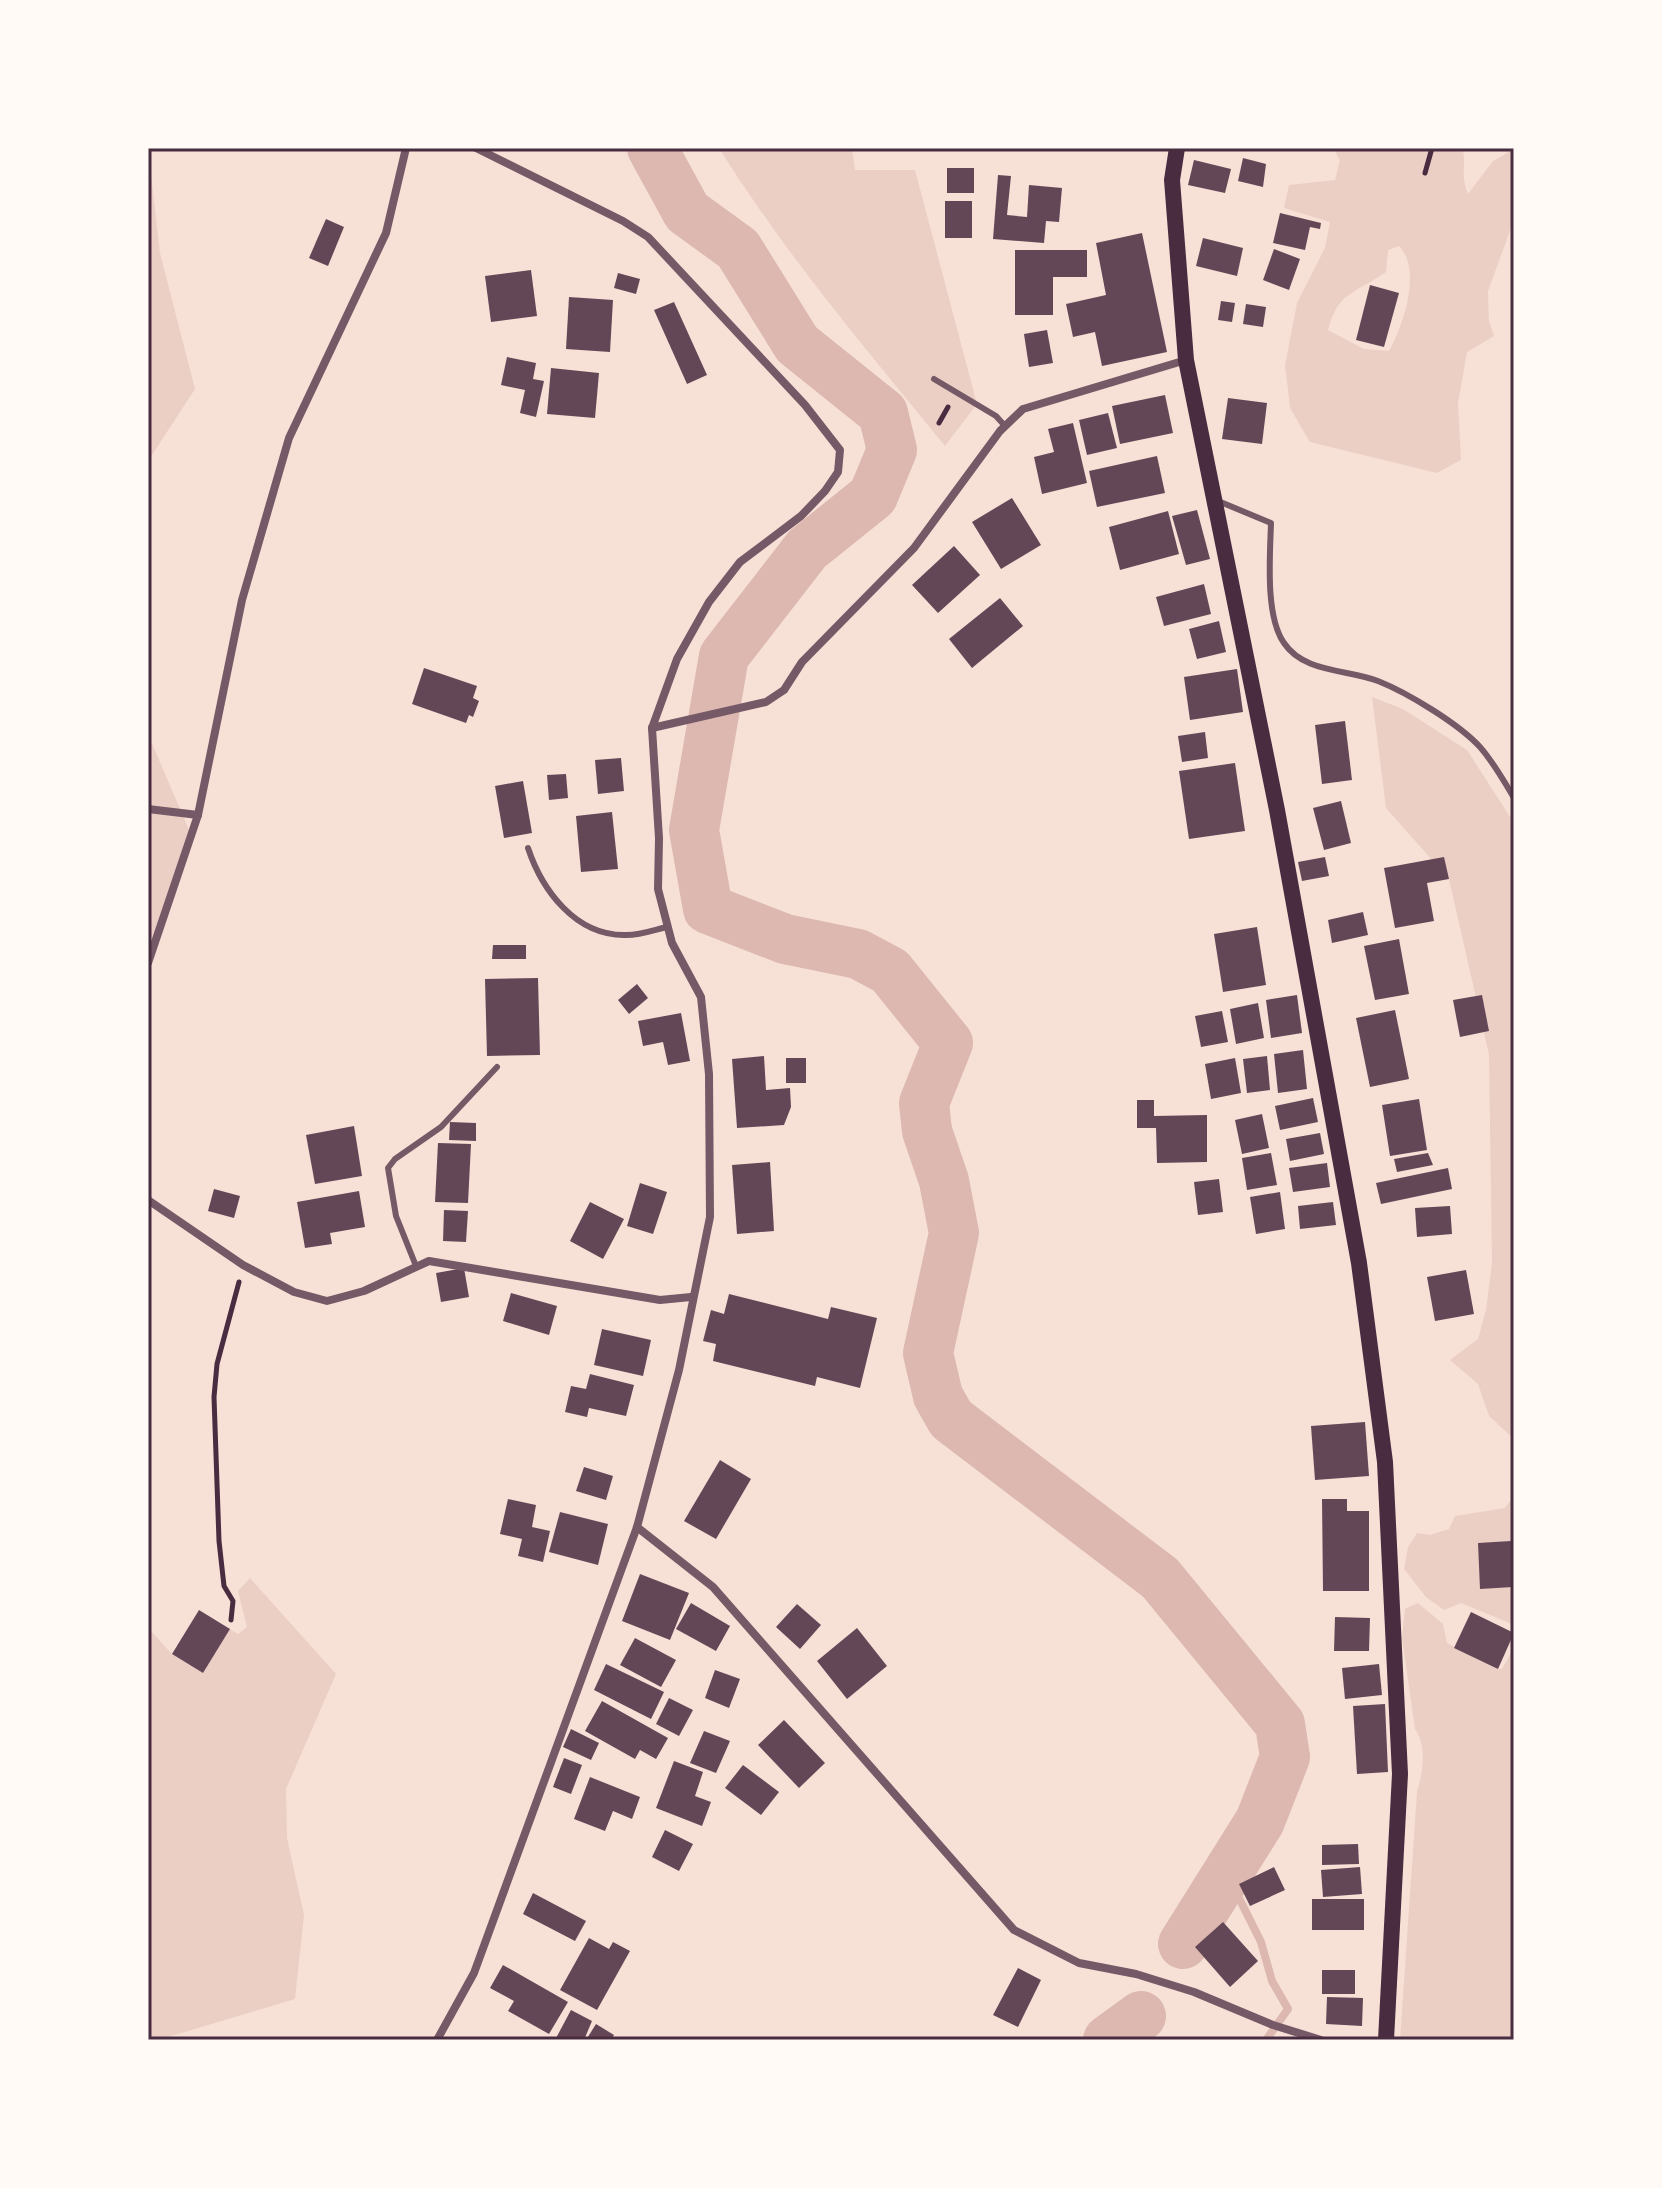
<svg xmlns="http://www.w3.org/2000/svg" width="1662" height="2188" font-family="'Exo 2',sans-serif">
	<rect width="100%" height="100%" fill="#f7e1d7"/>
	<g fill="#ebcfc5" fill-rule="evenodd">
		<path d="M148 148 160 253 195 389 148 461Z"/>
		<path d="M719 148H852L855 170H915L977 404 945 446C866 349 785 254 719 148Z"/>
		<path d="M1333 148H1462C1468 164 1459 171 1468 194L1493 161 1514 149V220L1488 291 1489 321 1494 336 1467 352 1458 403 1461 460 1437 473 1310 442 1290 408 1285 365 1297 303 1325 248 1330 222 1284 208 1289 185 1335 180 1340 160ZM1399 246C1422 269 1404 324 1389 351L1364 349 1328 330C1338 291 1355 294 1386 272L1388 250Z"/>
		<path d="M1372 697 1403 709 1467 750 1514 823V1439L1489 1416 1478 1384 1450 1360 1478 1339 1486 1310 1492 1263 1489 1055 1449 879 1386 808Z"/>
		<path d="M148 734 189 830 148 961Z"/>
		<path d="M1514 1496V1625L1461 1603 1444 1610 1426 1597 1404 1569 1408 1547 1417 1533 1430 1535 1449 1529 1455 1516 1505 1508Z"/>
		<path d="M148 1500 151 1501V1631L172 1654 203 1673 230 1629 238 1634 247 1627 238 1591 250 1578 336 1674 286 1789 287 1838 304 1915 295 1999 158 2040H148Z"/>
		<path d="M1418 1603 1443 1624 1447 1643 1498 1669H1502L1514 1648V2040H1400L1417 1792C1423 1772 1427 1746 1415 1729L1402 1638 1405 1609Z"/>
	</g>
	<g fill="none" stroke-linecap="round" stroke-linejoin="round">
		<path stroke="#dcb8b0" stroke-width="8" d="M1227 1874 1261 1942 1272 1981 1288 2009 1266 2040"/>
		<g stroke="#dcb8b0" stroke-width="50">
			<path d="M652 148 687 212 738 249 797 344 883 413 892 450 873 496 807 549 724 656 694 830 708 909 785 939 858 954 890 971 948 1043 924 1103 927 1131 944 1181 954 1233 928 1353 938 1396 951 1419 1160 1578 1280 1724 1285 1757 1260 1821 1183 1944"/>
			<path d="M1108 2040 1141 2016"/>
		</g>
	</g>
	<g fill="#644757">
		<path d="M1243 158 1266 164 1263 187 1238 181Z"/>
		<path d="M1194 160 1231 169 1225 193 1188 185Z"/>
		<rect x="947" y="168" width="27" height="25"/>
		<path d="M998 175 1011 176 1007 215 1027 217 1029 185 1062 188 1059 222 1046 221 1044 243 993 239Z"/>
		<rect x="945" y="201" width="27" height="37"/>
		<path d="M1280 213 1321 223 1320 229 1310 227 1305 250 1273 243Z"/>
		<path d="M326 219 344 227 328 266 309 258Z"/>
		<path d="M1142 233 1167 352 1102 366 1095 332 1073 337 1066 304 1106 295 1096 243Z"/>
		<path d="M1203 238 1243 248 1237 276 1196 266Z"/>
		<path d="M1274 249 1300 259 1289 290 1263 280Z"/>
		<path d="M1015 250H1087V277H1053V315H1015Z"/>
		<path d="M531 270 537 316 491 322 485 276Z"/>
		<path d="M618 273 640 279 636 294 614 288Z"/>
		<path d="M1370 285 1399 293 1384 347 1356 340Z"/>
		<path d="M569 297 613 300 610 352 566 349Z"/>
		<path d="M1221 301 1235 303 1232 322 1218 320Z"/>
		<path d="M674 302 707 375 687 384 654 310Z"/>
		<path d="M1246 304 1266 307 1263 327 1243 324Z"/>
		<path d="M1047 330 1053 363 1029 367 1024 334Z"/>
		<path d="M507 357 536 363 533 379 544 381 536 417 520 413 525 390 501 385Z"/>
		<path d="M551 368 599 373 595 418 547 414Z"/>
		<path d="M1165 395 1173 433 1120 444 1112 406Z"/>
		<path d="M1228 398 1267 403 1262 444 1222 439Z"/>
		<path d="M1108 413 1117 448 1087 455 1079 420Z"/>
		<path d="M1073 423 1087 483 1042 494 1034 457 1054 452 1048 429Z"/>
		<path d="M1157 456 1165 493 1097 507 1089 471Z"/>
		<path d="M1012 498 1041 545 1001 569 972 522Z"/>
		<path d="M1197 510 1210 559 1186 565 1172 516Z"/>
		<path d="M1168 511 1179 554 1120 570 1109 527Z"/>
		<path d="M954 546 980 575 938 613 912 585Z"/>
		<path d="M1204 584 1211 614 1164 626 1156 597Z"/>
		<path d="M1000 598 1023 626 972 668 949 639Z"/>
		<path d="M1219 621 1226 652 1197 659 1189 629Z"/>
		<path d="M424 668 477 686 473 698 479 701 473 717 469 715 466 723 412 704Z"/>
		<path d="M1237 669 1243 712 1190 720 1184 677Z"/>
		<path d="M1345 721 1352 780 1322 784 1315 725Z"/>
		<path d="M1205 732 1208 758 1182 762 1178 736Z"/>
		<path d="M621 758 624 791 598 794 595 760Z"/>
		<path d="M1235 763 1245 831 1189 839 1179 771Z"/>
		<path d="M566 774 568 798 549 800 547 775Z"/>
		<path d="M523 781 532 833 504 838 495 786Z"/>
		<path d="M1341 801 1351 843 1324 850 1313 808Z"/>
		<path d="M612 812 618 869 581 872 576 816Z"/>
		<path d="M1325 857 1329 876 1302 881 1298 862Z"/>
		<path d="M1444 857 1449 879 1427 883 1434 921 1395 928 1384 868Z"/>
		<path d="M1363 912 1368 935 1332 943 1328 920Z"/>
		<path d="M1257 927 1266 985 1223 992 1214 934Z"/>
		<path d="M1399 939 1409 994 1375 1000 1364 946Z"/>
		<path d="M493 945H526V959H492Z"/>
		<path d="M538 978 540 1055 487 1056 485 979Z"/>
		<path d="M637 984 648 998 629 1014 618 1000Z"/>
		<path d="M1297 995 1302 1033 1271 1038 1266 1000Z"/>
		<path d="M1482 995 1489 1031 1460 1037 1453 1000Z"/>
		<path d="M1258 1003 1264 1038 1236 1044 1230 1009Z"/>
		<path d="M1395 1010 1409 1079 1370 1087 1356 1018Z"/>
		<path d="M1222 1011 1228 1042 1201 1047 1195 1016Z"/>
		<path d="M681 1013 690 1061 668 1065 663 1042 643 1046 638 1021Z"/>
		<path d="M1303 1050 1307 1089 1278 1093 1274 1054Z"/>
		<path d="M764 1056 766 1090 790 1088 791 1107 784 1125 737 1128 732 1059Z"/>
		<path d="M1267 1056 1270 1090 1247 1093 1243 1059Z"/>
		<rect x="786" y="1058" width="20" height="25"/>
		<path d="M1235 1058 1241 1093 1211 1099 1205 1064Z"/>
		<path d="M1313 1098 1318 1122 1280 1130 1275 1106Z"/>
		<path d="M1419 1099 1427 1150 1390 1156 1382 1105Z"/>
		<path d="M1137 1100H1154V1116L1207 1115V1162L1157 1163 1156 1128H1137Z"/>
		<path d="M1262 1114 1269 1148 1242 1154 1235 1120Z"/>
		<path d="M450 1122 476 1123V1141L449 1140Z"/>
		<path d="M354 1126 362 1176 315 1184 306 1135Z"/>
		<path d="M1320 1133 1324 1154 1290 1161 1286 1139Z"/>
		<path d="M438 1143 471 1144 468 1203 435 1202Z"/>
		<path d="M1271 1153 1277 1185 1247 1190 1242 1158Z"/>
		<path d="M1428 1153 1433 1165 1397 1172 1394 1159Z"/>
		<path d="M770 1162 774 1231 737 1234 732 1165Z"/>
		<path d="M1327 1163 1330 1187 1293 1192 1289 1168Z"/>
		<path d="M1448 1168 1452 1189 1381 1204 1376 1183Z"/>
		<path d="M1219 1179 1223 1212 1198 1215 1194 1182Z"/>
		<path d="M640 1183 667 1192 653 1234 627 1226Z"/>
		<path d="M214 1189 240 1196 234 1218 208 1211Z"/>
		<path d="M359 1191 365 1227 330 1233 332 1244 305 1248 297 1202Z"/>
		<path d="M1280 1192 1285 1229 1256 1234 1250 1197Z"/>
		<path d="M590 1202 624 1219 603 1259 570 1241Z"/>
		<path d="M1333 1202 1336 1225 1300 1229 1298 1206Z"/>
		<path d="M1450 1206 1452 1234 1417 1237 1415 1208Z"/>
		<path d="M444 1210 468 1211 466 1242 443 1241Z"/>
		<path d="M464 1268 469 1297 441 1302 436 1273Z"/>
		<path d="M1466 1270 1474 1314 1435 1321 1427 1277Z"/>
		<path d="M511 1293 557 1306 549 1335 503 1321Z"/>
		<path d="M729 1294 828 1319 831 1307 877 1318 860 1388 817 1377 815 1386 713 1361 716 1344 703 1341 711 1310 724 1314Z"/>
		<path d="M602 1329 651 1340 643 1376 594 1365Z"/>
		<path d="M590 1374 634 1385 626 1416 589 1408 587 1417 565 1412 571 1386 586 1389Z"/>
		<path d="M1365 1422 1369 1476 1315 1480 1311 1426Z"/>
		<path d="M720 1460 751 1479 716 1539 684 1521Z"/>
		<path d="M584 1467 613 1476 606 1500 576 1491Z"/>
		<path d="M508 1499 536 1505 532 1527 550 1531 543 1562 518 1556 522 1539 500 1534Z"/>
		<path d="M1322 1499H1347V1511H1369V1591H1323Z"/>
		<path d="M560 1512 608 1524 598 1565 549 1552Z"/>
		<path d="M1511 1541 1513 1587 1480 1589 1478 1543Z"/>
		<path d="M640 1574 689 1593 670 1640 622 1621Z"/>
		<path d="M691 1603 730 1626 716 1651 676 1629Z"/>
		<path d="M797 1604 821 1625 800 1649 776 1627Z"/>
		<path d="M199 1610 230 1629 203 1673 172 1654Z"/>
		<path d="M1471 1612 1514 1633 1498 1669 1454 1648Z"/>
		<path d="M1335 1617 1370 1618 1369 1651H1334Z"/>
		<path d="M857 1628 887 1666 847 1699 817 1661Z"/>
		<path d="M635 1638 676 1660 661 1687 620 1665Z"/>
		<path d="M606 1664 664 1692 651 1719 594 1690Z"/>
		<path d="M1379 1664 1382 1695 1345 1699 1342 1668Z"/>
		<path d="M715 1670 740 1679 729 1708 705 1698Z"/>
		<path d="M669 1698 693 1710 679 1736 656 1724Z"/>
		<path d="M602 1701 668 1738 656 1759 640 1750 635 1759 585 1731Z"/>
		<path d="M1385 1704 1388 1772 1357 1774 1353 1706Z"/>
		<path d="M784 1720 825 1763 799 1788 758 1745Z"/>
		<path d="M571 1729 599 1743 591 1760 563 1747Z"/>
		<path d="M704 1731 730 1741 716 1773 690 1763Z"/>
		<path d="M564 1758 582 1765 571 1794 553 1787Z"/>
		<path d="M674 1761 703 1772 695 1796 711 1802 702 1826 656 1808Z"/>
		<path d="M743 1765 779 1792 761 1815 725 1788Z"/>
		<path d="M590 1777 640 1797 632 1819 613 1811 605 1831 574 1819Z"/>
		<path d="M665 1830 693 1844 679 1871 652 1857Z"/>
		<path d="M1358 1844 1359 1864 1322 1865V1845Z"/>
		<path d="M1274 1867 1285 1890 1250 1906 1239 1884Z"/>
		<path d="M1360 1867 1362 1894 1323 1897 1321 1870Z"/>
		<path d="M533 1893 586 1921 575 1941 523 1914Z"/>
		<rect x="1312" y="1899" width="52" height="31"/>
		<path d="M1223 1922 1258 1961 1230 1987 1195 1947Z"/>
		<path d="M589 1938 609 1949 613 1942 630 1951 597 2010 560 1990Z"/>
		<path d="M503 1965 568 2002 549 2034 508 2011 514 2001 490 1988Z"/>
		<path d="M1018 1968 1041 1980 1018 2027 993 2015Z"/>
		<rect x="1322" y="1970" width="33" height="24"/>
		<path d="M1327 1997 1363 1998 1362 2026 1326 2024Z"/>
		<path d="M571 2010 592 2021 584 2040H555Z"/>
		<path d="M596 2024 614 2035 611 2040H586Z"/>
	</g>
	<g fill="none" stroke-linecap="round" stroke-linejoin="round">
		<g stroke="#4a2c40" stroke-width="5">
			<path d="M1425 173 1432 148"/>
			<path d="M939 423 948 407"/>
			<path d="M231 1620 233 1601 224 1586 219 1541 214 1397 217 1364 239 1282"/>
		</g>
		<g stroke="#755966" stroke-width="6">
			<path d="M934 379 996 416 1005 426"/>
			<path d="M1218 501 1271 523C1270 556 1265 616 1284 643 1304 673 1347 669 1378 681 1408 693 1459 724 1480 747 1494 763 1504 781 1514 798"/>
			<path d="M528 848C542 890 575 935 624 935 638 936 654 930 667 927"/>
			<path d="M416 1266 396 1216 388 1168 395 1159 441 1127 497 1067"/>
		</g>
		<g stroke="#755966" stroke-width="8">
			<path d="M652 728 766 702 784 690 802 662 914 548 1000 431 1023 409 1186 360"/>
			<path d="M148 809 198 815"/>
			<path d="M148 963 198 815 242 600 289 438 386 233 406 148"/>
			<path d="M148 1200 243 1265 294 1292 327 1301 364 1291 429 1261 660 1300 691 1297"/>
			<path d="M637 1527 713 1587 1014 1930 1079 1963 1136 1974 1194 1992 1273 2025 1321 2040"/>
			<path d="M437 2040 474 1973 637 1527 679 1370 710 1217 709 1074 701 997 672 943 658 889 659 838 652 728 677 659 709 602 740 562 801 516 825 491 838 472 840 450 805 405 648 237 623 221 476 148"/>
		</g>
		<path stroke="#4a2c40" stroke-width="16" d="M1177 148 1172 180 1186 360 1277 810 1359 1263 1385 1462 1400 1774 1386 2040"/>
	</g>
	<rect width="1662" height="2188" fill="none" stroke="#fffaf5" stroke-width="300"/>
	<rect x="150" y="150" width="1362" height="1888" fill="none" stroke="#4a2c40" stroke-width="3"/>
</svg>
